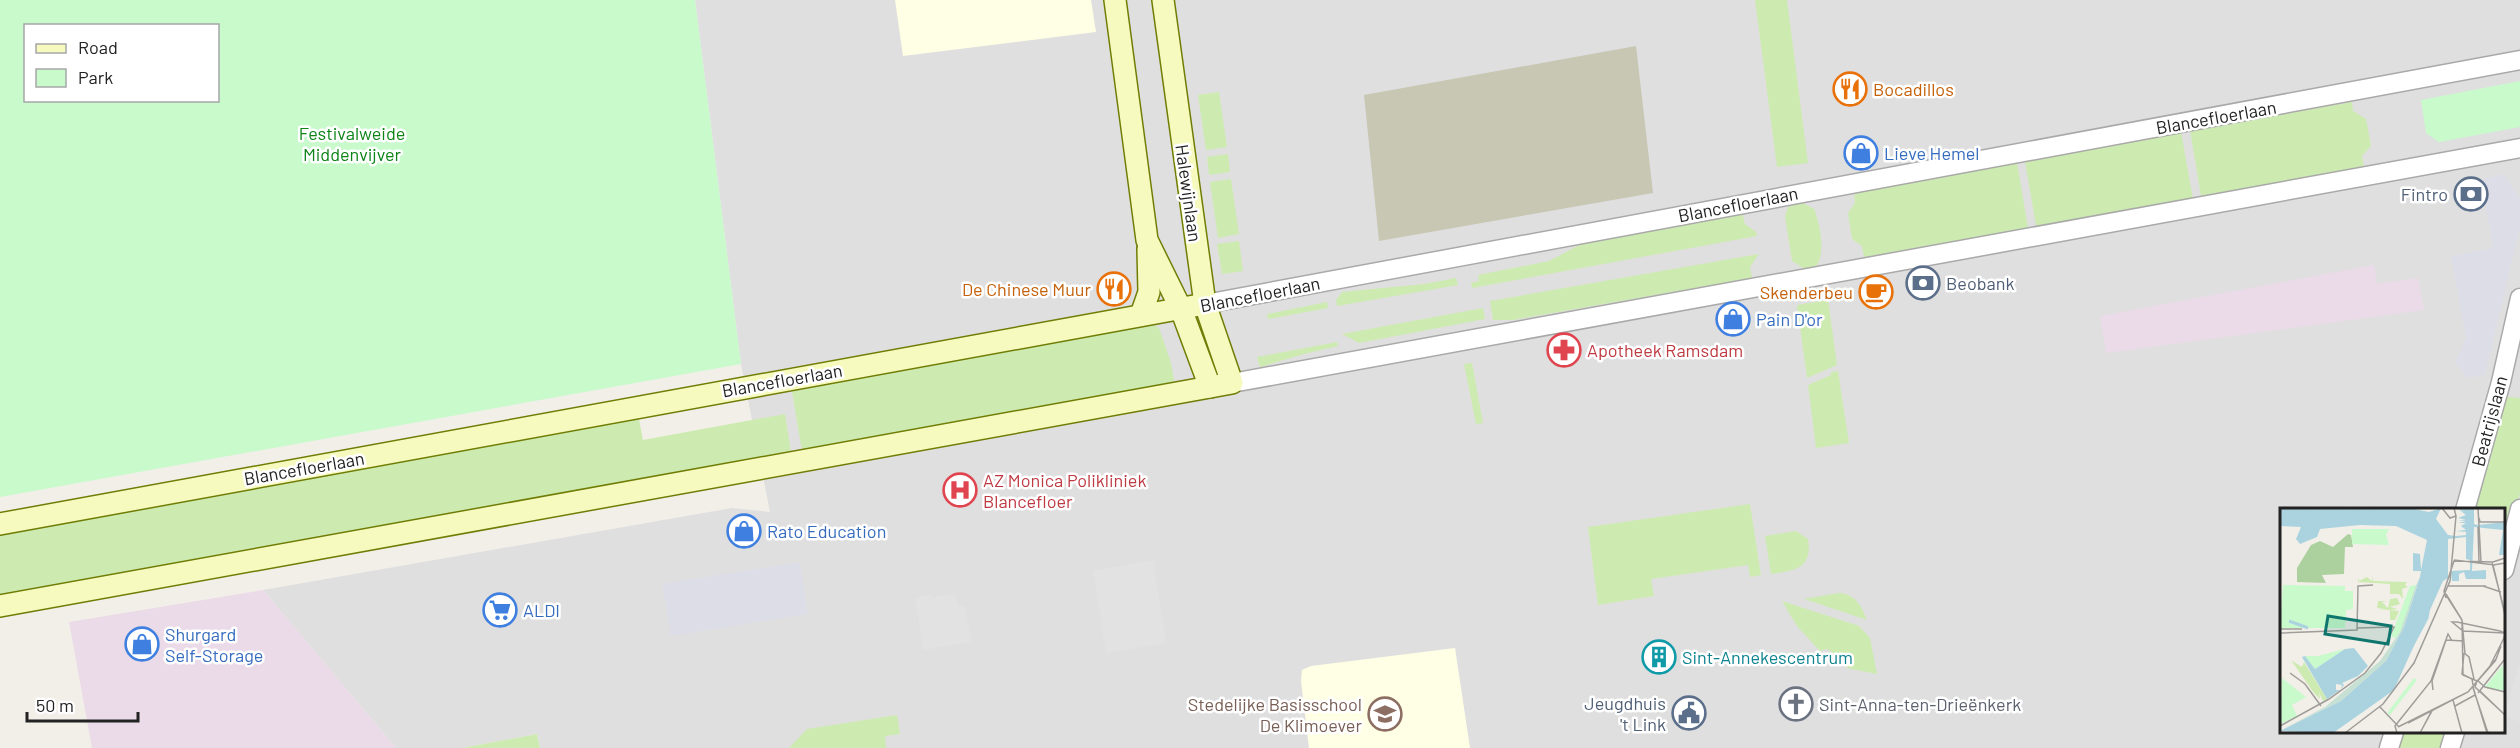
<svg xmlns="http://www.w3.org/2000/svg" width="2520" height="748" font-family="Barlow,sans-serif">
	<rect width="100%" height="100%" fill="#f2efe9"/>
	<path fill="#e0dfdf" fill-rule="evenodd" d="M695 0H2520V748H540L537 734 462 748H396L263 590 732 508 770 512 741 364ZM2282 510H2504V732H2282Z"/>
	<g fill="#ebdbe8">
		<path d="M2374 265 2377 284 2418 278 2424 310 2106 353 2100 316Z"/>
		<path d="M263 590 396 748H92L69 622Z"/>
	</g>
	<g fill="#ffffe5">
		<path d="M895 0H1091L1096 32 903 56Z"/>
		<path d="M1455 648 1470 748H1309L1301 681 1302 670 1311 666Z"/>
	</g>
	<path fill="#c7c7b4" d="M1636 46 1653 193 1379 241 1364 95Z"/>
	<g fill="#cdebb0">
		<path d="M1755 0H1787L1808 163 1777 167Z"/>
		<path d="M1219 92 1227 147 1206 150 1198 95Z"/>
		<path d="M2352 102 2353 111 2366 119 2371 146 2362 156 2364 167 2201 196 2190 130Z"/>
		<path d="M2181 132 2193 199 2036 226 2025 161Z"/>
		<path d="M1228 154 1230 172 1209 175 1207 157Z"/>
		<path d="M2017 162 2028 228 1864 257 1862 246 1852 239 1848 213 1855 203 1854 191Z"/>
		<path d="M1231 179 1239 234 1218 238 1210 182Z"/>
		<path d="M1801 202 1814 209C1820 224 1826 254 1816 266L1805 269 1792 261 1785 216 1788 207Z"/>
		<path d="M1742 212 1745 224 1756 232 1757 236 1472 288 1471 283 1479 281 1478 275 1549 261 1589 240Z"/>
		<path d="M1239 241 1243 271 1222 274 1217 244Z"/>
		<path d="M1759 254 1750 267 1752 278 1513 320H1493L1490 301Z"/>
		<path d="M1456 278 1458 285 1337 306 1336 300 1342 292 1424 284Z"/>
		<path d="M1828 300 1837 365 1807 378 1797 305Z"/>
		<path d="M1327 302 1328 308 1268 319 1267 314Z"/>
		<path d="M1483 308 1485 319 1359 343 1342 334Z"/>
		<path d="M1152 324 1159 328 1171 363 1174 380 1168 385 802 451 791 386Z"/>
		<path d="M1337 342 1338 346 1304 354 1260 367 1257 357Z"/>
		<path d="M1472 363 1483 423 1476 424 1464 364Z"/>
		<path d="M1838 371 1849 443 1816 448 1808 385 1831 375V372Z"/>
		<path d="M2509 397 2520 398V493L2504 556V510H2474L2504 400Z"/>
		<path d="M638 414 643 440 785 414 791 452 0 599V531Z"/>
		<path d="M1750 504 1761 575 1750 577 1748 565 1651 579 1654 596 1598 605 1588 527Z"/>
		<path d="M1796 531 1808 539C1813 569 1794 571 1771 574L1765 536Z"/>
		<path d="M1839 593C1856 594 1861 606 1867 620L1804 599Z"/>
		<path d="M1782 601 1859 626 1870 638 1877 674 1847 668 1845 661 1827 649 1820 651 1797 626Z"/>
		<path d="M897 715 900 734 885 736 886 748H789L807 729Z"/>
		<path d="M2401 732H2447L2441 748H2395Z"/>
		<path d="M537 734 540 748H462Z"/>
	</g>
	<g fill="#c8facc" fill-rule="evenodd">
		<path d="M0 0H695L741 364 0 497ZM26 26H218V100H26Z"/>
		<path d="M2520 81V127L2439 142 2426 133 2421 100Z"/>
	</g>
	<g fill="#e2e2e2">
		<path d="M1153 560 1166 643 1106 653 1093 571Z"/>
		<path d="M955 593 958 607 965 605 971 642 923 650 915 598 931 595 932 598Z"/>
		<path d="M2520 662V722L2504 716Z"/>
	</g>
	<g fill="#dddde8">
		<path d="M2503 174 2520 199V227L2485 375 2467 378 2455 362 2466 338 2451 256 2493 248 2481 180Z"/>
		<path d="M800 562 808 614 671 636 662 584Z"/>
	</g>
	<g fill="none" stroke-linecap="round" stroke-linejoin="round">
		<defs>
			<g id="tertiary">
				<path d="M1205 304 2520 60"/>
				<path d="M1232 383 2520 148"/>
				<path d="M2465 510 2501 382 2520 298"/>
				<path d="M2504 570 2520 509"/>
				<path d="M2389 748 2394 732"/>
				<path d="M2450 748 2455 732"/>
			</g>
			<g id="secondary">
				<path d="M1115 0 1147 240 1181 309 1210 387"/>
				<path d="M1141 315 1149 292 1148 249"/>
				<path d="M0 524 1205 304"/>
				<path d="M0 606 1232 383 1205 304 1163 0"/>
			</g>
		</defs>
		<use href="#tertiary" stroke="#a9a9a9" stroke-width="21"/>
		<use href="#secondary" stroke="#707d05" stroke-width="24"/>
		<use href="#tertiary" stroke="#fff" stroke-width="18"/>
		<use href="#secondary" stroke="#f7fabf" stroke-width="21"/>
	</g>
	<defs>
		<symbol id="restaurant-ring" viewBox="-11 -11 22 22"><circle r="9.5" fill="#fff" stroke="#e8710a" stroke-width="1.5"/><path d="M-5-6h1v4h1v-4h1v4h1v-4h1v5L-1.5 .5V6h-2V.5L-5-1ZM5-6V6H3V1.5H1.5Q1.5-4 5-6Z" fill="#e8710a"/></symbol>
		<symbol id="shop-ring" viewBox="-11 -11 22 22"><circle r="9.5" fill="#fff" stroke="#3f7fe0" stroke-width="1.5"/><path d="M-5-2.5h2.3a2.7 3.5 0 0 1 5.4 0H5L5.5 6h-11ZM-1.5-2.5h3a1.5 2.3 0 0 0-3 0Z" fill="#3f7fe0"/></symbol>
		<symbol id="bank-ring" viewBox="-11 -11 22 22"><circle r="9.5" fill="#fff" stroke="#5c6f8a" stroke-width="1.5"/><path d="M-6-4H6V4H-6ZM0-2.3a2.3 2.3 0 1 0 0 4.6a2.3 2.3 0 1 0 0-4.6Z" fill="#5c6f8a"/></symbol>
		<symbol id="cafe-ring" viewBox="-11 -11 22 22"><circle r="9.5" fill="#fff" stroke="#e8710a" stroke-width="1.5"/><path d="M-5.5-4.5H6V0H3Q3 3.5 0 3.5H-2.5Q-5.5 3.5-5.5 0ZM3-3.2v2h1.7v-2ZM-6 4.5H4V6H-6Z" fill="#e8710a"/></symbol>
		<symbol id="pharmacy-ring" viewBox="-11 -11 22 22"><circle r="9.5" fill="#fff" stroke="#e0444e" stroke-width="1.5"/><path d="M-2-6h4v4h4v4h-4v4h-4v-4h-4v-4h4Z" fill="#e0444e"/></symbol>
		<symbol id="hospital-ring" viewBox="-11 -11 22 22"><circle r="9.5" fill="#fff" stroke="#e0444e" stroke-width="1.5"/><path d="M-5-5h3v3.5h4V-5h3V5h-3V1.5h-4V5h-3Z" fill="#e0444e"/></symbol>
		<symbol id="supermarket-ring" viewBox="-11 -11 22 22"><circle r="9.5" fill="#fff" stroke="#3f7fe0" stroke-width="1.5"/><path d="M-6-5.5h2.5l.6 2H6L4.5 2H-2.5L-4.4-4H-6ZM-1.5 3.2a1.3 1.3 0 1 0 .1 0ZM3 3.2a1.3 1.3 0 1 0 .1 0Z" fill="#3f7fe0"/></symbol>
		<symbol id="building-ring" viewBox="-11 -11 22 22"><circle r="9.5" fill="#fff" stroke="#0f9aa8" stroke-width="1.5"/><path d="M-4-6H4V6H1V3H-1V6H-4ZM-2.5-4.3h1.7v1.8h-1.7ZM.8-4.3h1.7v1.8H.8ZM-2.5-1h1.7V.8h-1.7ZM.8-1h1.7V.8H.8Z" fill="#0f9aa8"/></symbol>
		<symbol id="church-ring" viewBox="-11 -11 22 22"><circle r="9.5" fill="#fff" stroke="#6b7280" stroke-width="1.5"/><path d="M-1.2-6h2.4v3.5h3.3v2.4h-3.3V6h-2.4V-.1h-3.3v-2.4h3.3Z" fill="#6b7280"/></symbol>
		<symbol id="civic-ring" viewBox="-11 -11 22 22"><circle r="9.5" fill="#fff" stroke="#5c6f8a" stroke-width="1.5"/><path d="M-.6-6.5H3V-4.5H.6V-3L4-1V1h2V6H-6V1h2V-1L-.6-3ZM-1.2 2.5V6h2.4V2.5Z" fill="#5c6f8a"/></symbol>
		<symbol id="school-ring" viewBox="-11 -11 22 22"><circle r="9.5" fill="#fff" stroke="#8d6e63" stroke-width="1.5"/><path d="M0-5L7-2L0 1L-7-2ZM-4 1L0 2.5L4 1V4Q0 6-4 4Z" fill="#8d6e63"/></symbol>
	</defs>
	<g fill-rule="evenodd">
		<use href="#restaurant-ring" x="1831" y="70" width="38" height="38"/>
		<use href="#shop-ring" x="1842" y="134" width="38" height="38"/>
		<use href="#bank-ring" x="2452" y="175" width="38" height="38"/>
		<use href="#bank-ring" x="1904" y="264" width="38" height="38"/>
		<use href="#restaurant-ring" x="1095" y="270" width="38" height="38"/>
		<use href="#cafe-ring" x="1857" y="273" width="38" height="38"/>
		<use href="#shop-ring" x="1714" y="300" width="38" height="38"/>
		<use href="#pharmacy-ring" x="1545" y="331" width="38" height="38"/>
		<use href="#hospital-ring" x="941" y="471" width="38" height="38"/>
		<use href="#shop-ring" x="725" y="512" width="38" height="38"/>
		<use href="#supermarket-ring" x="481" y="591" width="38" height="38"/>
		<use href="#shop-ring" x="123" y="625" width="38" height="38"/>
		<use href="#building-ring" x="1640" y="638" width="38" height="38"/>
		<use href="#church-ring" x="1777" y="685" width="38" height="38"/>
		<use href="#civic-ring" x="1670" y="694" width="38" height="38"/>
		<use href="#school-ring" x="1366" y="695" width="38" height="38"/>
	</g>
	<g text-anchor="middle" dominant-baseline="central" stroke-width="5" stroke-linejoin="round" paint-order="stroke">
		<g font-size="18" fill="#c56008" stroke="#fff" text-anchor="end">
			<text x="1873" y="89" text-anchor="start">Bocadillos</text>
			<text x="1091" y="289">De Chinese Muur</text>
			<text x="1853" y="292">Skenderbeu</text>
		</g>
		<g font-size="18" fill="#222" stroke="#fff">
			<text transform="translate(2216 117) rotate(-10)">Blancefloerlaan</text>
			<text transform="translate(1189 193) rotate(82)">Halewijnlaan</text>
			<text transform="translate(1738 204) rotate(-11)">Blancefloerlaan</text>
			<text transform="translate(1260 294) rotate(-11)">Blancefloerlaan</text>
			<text transform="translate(782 380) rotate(-10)">Blancefloerlaan</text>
			<text transform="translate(2489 421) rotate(-75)">Beatrijslaan</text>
			<text transform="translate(304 468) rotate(-10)">Blancefloerlaan</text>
		</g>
		<g font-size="18" fill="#0c8416" stroke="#fff">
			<text x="352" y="133">Festivalweide<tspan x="352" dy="21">Middenvijver</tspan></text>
		</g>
		<g font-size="18" fill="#366cbe" stroke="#fff" text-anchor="start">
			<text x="1884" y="153">Lieve Hemel</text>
			<text x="1756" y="319">Pain D'or</text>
			<text x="767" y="531">Rato Education</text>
			<text x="523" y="610">ALDI</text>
			<text x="165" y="634">Shurgard<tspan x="165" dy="21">Self-Storage</tspan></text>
		</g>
		<g font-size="18" fill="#4e5e75" stroke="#fff" text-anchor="end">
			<text x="2448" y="194">Fintro</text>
			<text x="1946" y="283" text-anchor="start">Beobank</text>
			<text x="1666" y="703">Jeugdhuis<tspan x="1666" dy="21">'t Link</tspan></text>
		</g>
		<g font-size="18" fill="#be3a42" stroke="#fff" text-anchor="start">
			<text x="1587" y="350">Apotheek Ramsdam</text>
			<text x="983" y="480">AZ Monica Polikliniek<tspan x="983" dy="21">Blancefloer</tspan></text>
		</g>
		<g font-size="18" fill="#0d838f" stroke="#fff" text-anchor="start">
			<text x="1682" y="657">Sint-Annekescentrum</text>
		</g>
		<g font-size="18" fill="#785e54" stroke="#fff" text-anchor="end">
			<text x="1362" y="704">Stedelijke Basisschool<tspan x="1362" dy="21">De Klimoever</tspan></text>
		</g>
		<g font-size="18" fill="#5b616d" stroke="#fff" text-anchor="start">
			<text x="1819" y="704">Sint-Anna-ten-Drieënkerk</text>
		</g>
	</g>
	<g transform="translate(2280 508)">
		<rect width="225" height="225" fill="#f2efe9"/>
		<path d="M93 67V73L127 74 125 77 128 79 122 81 123 91 119 86H110V76L78 74V69L79 73 87 69 92 73ZM117 90 120 96 110 99 118 101 110 102 119 103 115 112H110V102L97 101H105L97 100 98 93H107L102 94 108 100 110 91ZM11 152 22 159 24 154 47 191 43 193 39 184 40 191 34 185Z" fill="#cdebb0"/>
		<path d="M68 26 71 27 73 39H65L64 66 42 67 46 75 17 74V60L31 37 40 33 53 39Z" fill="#add19e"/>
		<path d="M140 68 124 119 106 153 61 193 0 223 45 199 100 153 120 124 124 105Z" fill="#c6e0d4"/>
		<path d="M72 21H109L106 27 109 37 72 36ZM3 77 65 78V83H73V101L66 102 65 120H0ZM136 77 120 124 115 130 111 128 130 78ZM65 141 35 161 25 148H38ZM223 157 225 183 205 179ZM2 170 26 189 12 197 17 208 0 216ZM134 170 137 172 110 207 107 205Z" fill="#c8facc"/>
		<path d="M0 0H129L149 4 161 0 156 11 168 27 176 28 186 27V24L176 23 186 22 181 18 186 15H178L186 13 178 12H186L178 10 186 7 177 0 185 4 179 0H194V16L198 17 225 14V47H219L223 22 194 19 192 63 206 62V71H186L184 64 179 66V73H172L171 63 190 62V52L186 51V29L168 31V70L163 73 114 182 53 225 0 223 61 193 106 153 124 119 140 69 141 63H133V45L140 46 141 62 147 32 116 18 80 17 40 21 37 29 20 36 16 31 21 19 0 18ZM74 140 88 158 78 168 62 175 64 177 61 181 62 177 56 176V182H60L47 191 22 149 25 148 35 161 65 141Z" fill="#aad3df"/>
		<path fill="none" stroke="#aad3df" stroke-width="3" d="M3 0 129 8 143 13 150 21 157 50 147 110 122 157 103 180 61 210 26 225M9 113 28 120"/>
		<path fill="none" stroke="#9f9d99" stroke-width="1.5" d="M162 0 170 10 176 8 174 0M198 0 201 54M199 10 200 14H225M198 19 199 54M174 52 215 57M212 55 225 105M225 55 213 57 225 107M168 78H206M203 78 221 84M164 84 182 112 185 146M166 86 182 112 183 167 197 173 195 179 225 207M166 90 164 83 174 53 213 54 225 50M172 114H177L220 123 225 125 183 123ZM0 121H22M0 125 77 122 78 78 93 77M184 145 182 166 192 171 193 177M184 145 189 149 194 171M210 158 225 128M10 165 25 176 41 198M197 172 205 179 225 184M193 179 207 225M193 180 208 225M153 182 152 173 166 132 184 133M200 183 225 207M198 185 225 151M173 192 182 225M175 198 195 187M100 199 119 219M128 215 188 184 216 151 221 138M0 218 49 191 85 165 101 145 114 119 77 120M118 219 188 184 216 152M65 225 103 196 134 155 170 73 176 8M117 225 115 218 151 173 168 126 172 133M140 225 151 204M140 225 152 203"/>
		<path fill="#0f766e" fill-opacity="0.15" stroke="#0f766e" stroke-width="3" d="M48 108 111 118 108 136 45 126Z"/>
		<rect width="225" height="225" fill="none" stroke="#222" stroke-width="3"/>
	</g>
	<rect x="24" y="24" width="195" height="78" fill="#ffffff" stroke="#a7a7a7" stroke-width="1.5"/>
	<rect x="36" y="44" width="30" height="9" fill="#f7fabf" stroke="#a7a7a7" stroke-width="1.5"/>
	<text x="78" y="54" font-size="18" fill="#222222">Road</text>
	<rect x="36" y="69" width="30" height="18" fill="#c8facc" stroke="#a7a7a7" stroke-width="1.5"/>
	<text x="78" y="84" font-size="18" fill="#222222">Park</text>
	<path d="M27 712v9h111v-9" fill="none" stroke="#222222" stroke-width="3"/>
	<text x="36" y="712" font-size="18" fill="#222222" stroke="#ffffff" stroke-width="4.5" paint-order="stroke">50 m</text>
</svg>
